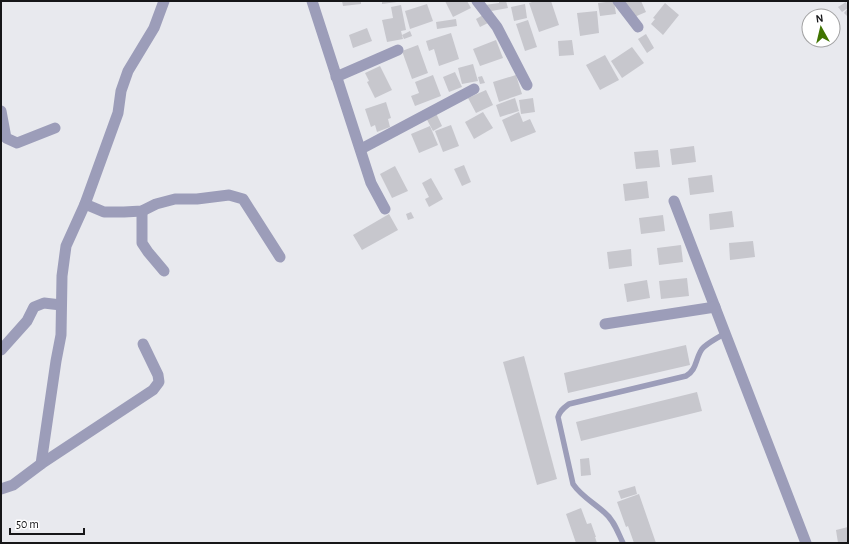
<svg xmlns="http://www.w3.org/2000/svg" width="849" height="544" font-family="'Alegreya Sans',sans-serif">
	<rect width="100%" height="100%" fill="#e8e9ee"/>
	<g fill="#c7c7cd">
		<path d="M342 1H361V4L343 6Z"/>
		<path d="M382 1H397V2L382 4Z"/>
		<path d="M445 1H467L471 8 453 17Z"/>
		<path d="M499 1H506L508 8 486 12 485 5 499 3Z"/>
		<path d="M535 1H551L559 25 539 32 529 3Z"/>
		<path d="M614 1 616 14 600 16 598 3Z"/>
		<path d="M625 1H641L646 12 632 18Z"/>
		<path d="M846 2 848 8 842 12 838 7Z"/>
		<path d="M665 3 679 15 663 35 651 24 655 19 653 18Z"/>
		<path d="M427 4 433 21 410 29 405 11Z"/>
		<path d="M525 4 527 18 514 21 511 7Z"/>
		<path d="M401 5 406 30 401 31 403 39 387 42 382 20 393 18 391 7Z"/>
		<path d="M848 8V17L844 13Z"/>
		<path d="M597 11 599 33 580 36 577 13Z"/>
		<path d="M483 15 488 23 480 27 476 19Z"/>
		<path d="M456 19 457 26 437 29 436 22Z"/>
		<path d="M528 20 537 47 525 51 516 24Z"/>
		<path d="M367 28 372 41 353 48 349 35Z"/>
		<path d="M410 31 412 36 404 39 402 35Z"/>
		<path d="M451 33 459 59 439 66 434 49 429 51 426 41Z"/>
		<path d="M646 34 654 48 647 53 638 39Z"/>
		<path d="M496 40 503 58 480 66 473 49Z"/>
		<path d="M572 40 574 55 559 56 558 41Z"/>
		<path d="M418 45 428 73 412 79 402 51Z"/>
		<path d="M632 47 644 63 622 78 611 61Z"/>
		<path d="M605 55 619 80 600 90 586 65Z"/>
		<path d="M473 64 478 81 462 84 458 68Z"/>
		<path d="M380 66 392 90 375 98 367 82 369 81 365 73Z"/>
		<path d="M455 72 462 87 449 92 443 77Z"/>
		<path d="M433 75 441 96 415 106 411 96 419 93 415 82Z"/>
		<path d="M516 75 522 94 499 102 493 82Z"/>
		<path d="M482 76 485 83 480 84 478 77Z"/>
		<path d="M486 90 493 105 476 113 468 98Z"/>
		<path d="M515 98 519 111 500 117 496 105Z"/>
		<path d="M533 98 535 112 521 114 519 100Z"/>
		<path d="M386 102 391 118 388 119 390 127 377 132 375 125 371 127 365 109Z"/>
		<path d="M435 111 442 126 433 131 425 116Z"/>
		<path d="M483 112 493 128 474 139 465 122Z"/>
		<path d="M519 112 523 122 530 119 536 132 511 142 502 120Z"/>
		<path d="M451 125 459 146 443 152 435 131Z"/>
		<path d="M430 126 438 145 419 153 411 134Z"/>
		<path d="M694 146 696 162 672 165 670 149Z"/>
		<path d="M658 150 660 167 636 169 634 152Z"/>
		<path d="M464 165 471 182 462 186 454 169Z"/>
		<path d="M395 166 408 191 392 198 380 174Z"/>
		<path d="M712 175 714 192 690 195 688 178Z"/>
		<path d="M431 178 443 199 429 207 425 199 429 197 422 183Z"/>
		<path d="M647 181 649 198 625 201 623 184Z"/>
		<path d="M732 211 734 227 710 230 709 214Z"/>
		<path d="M411 212 414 218 408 220 406 214Z"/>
		<path d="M389 214 398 230 362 250 353 235Z"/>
		<path d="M663 215 665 231 641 234 639 218Z"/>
		<path d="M753 241 755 257 730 260 729 243Z"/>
		<path d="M681 245 683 262 659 265 657 248Z"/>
		<path d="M631 249 632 266 609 269 607 252Z"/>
		<path d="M687 278 689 296 661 299 659 281Z"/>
		<path d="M647 280 650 298 627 302 624 284Z"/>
		<path d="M686 345 690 365 568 393 564 373Z"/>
		<path d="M524 356 557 479 537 485 503 362Z"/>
		<path d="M697 392 702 411 581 441 576 422Z"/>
		<path d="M589 458 591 475 581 476 580 459Z"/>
		<path d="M635 486 637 494 621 499 618 491Z"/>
		<path d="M639 494 656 543H634L628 526 626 527 617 502Z"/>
		<path d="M581 508 587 524 591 523 596 537H595L597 543H576L566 514Z"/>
		<path d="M848 527V543H838L836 530Z"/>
	</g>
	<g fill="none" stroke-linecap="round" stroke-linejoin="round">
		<path stroke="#9c9db9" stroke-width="5.5" d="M623 543C618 533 614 520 605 513 594 503 581 496 573 484L558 417C560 410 564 408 569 404L686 376C697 370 695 359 702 349 707 343 718 338 725 333"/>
		<g stroke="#9c9db9" stroke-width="11">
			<path d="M312 1 371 183 385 209"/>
			<path d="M477 1 497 27 527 85"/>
			<path d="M618 1 638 27"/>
			<path d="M336 77 398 50"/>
			<path d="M1 111 6 138 17 143 55 128"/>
			<path d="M361 149 474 89"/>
			<path d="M674 201 806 543"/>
			<path d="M85 204 104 212H124L142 211 156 204 175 199H197L229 195 243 199 280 257"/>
			<path d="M142 211V243L148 252 164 271"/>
			<path d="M605 324 715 307"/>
			<path d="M1 350 27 321 34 307 44 303 61 305"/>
			<path d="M41 464 153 390 159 382 158 375 143 344"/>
			<path d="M1 489 13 485 41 464 56 361 61 335 62 276 66 246 85 204 118 113 121 91 128 71 154 28 164 1"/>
		</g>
	</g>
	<rect width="849" height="544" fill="none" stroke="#161618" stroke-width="4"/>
	<g transform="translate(821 28) rotate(352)"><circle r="19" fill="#ffffff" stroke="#a2a2a3"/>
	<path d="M0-3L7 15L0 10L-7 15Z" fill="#407400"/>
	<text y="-6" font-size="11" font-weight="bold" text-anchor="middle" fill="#161618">N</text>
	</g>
	<path d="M10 528v6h74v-6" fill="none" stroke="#161618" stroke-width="2"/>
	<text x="16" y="528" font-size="12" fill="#161618" stroke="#ffffff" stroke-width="3" paint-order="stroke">50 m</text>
</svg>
